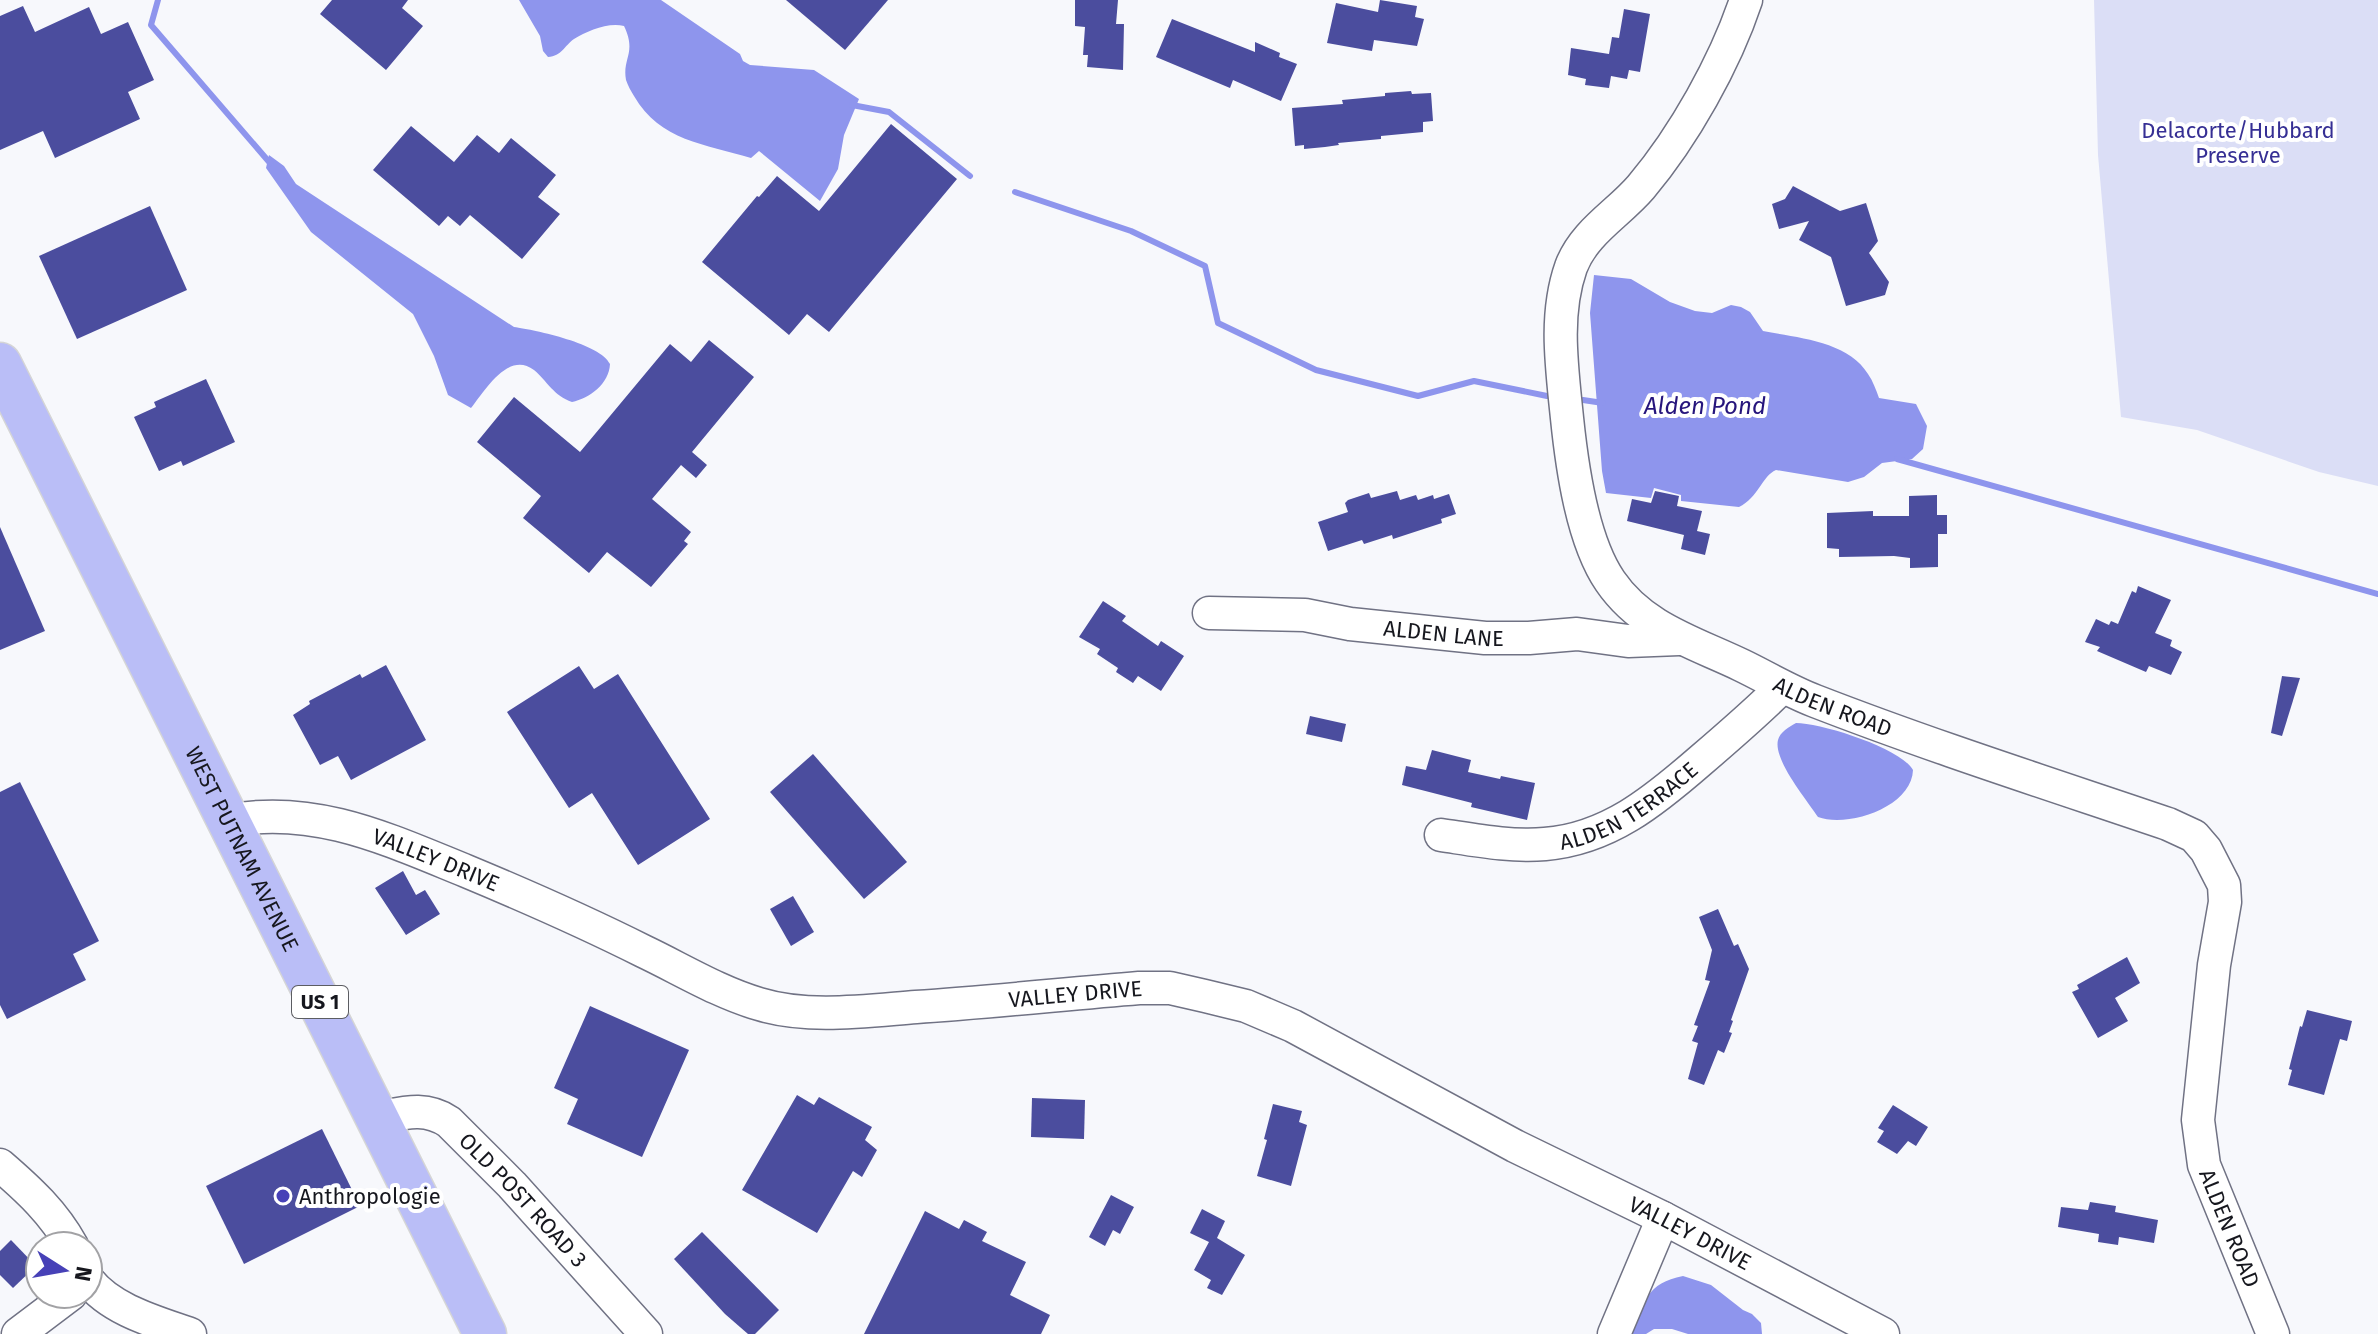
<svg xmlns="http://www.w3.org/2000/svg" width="2378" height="1334" font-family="'Fira Sans',sans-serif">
	<rect width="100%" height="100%" fill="#f7f8fc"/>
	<path fill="#dbdef6" d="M2094 0H2378V486L2319 472 2197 430 2121 417 2098 155Z"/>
	<g fill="#8e95ed">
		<path d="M519 0H661L740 54 743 61 750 65 814 70 859 99 844 135 838 169 820 201 759 151 751 158C705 144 660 141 634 96 631 91 628 86 626 80 622 58 637 53 624 26 608 22 587 31 574 39 564 46 562 56 548 57L543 51 540 36Z"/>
		<path d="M269 155 284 166 296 184 514 327C536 330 601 344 610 364 609 384 590 398 572 402 554 396 547 381 534 370 508 350 484 392 471 408L448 395 434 356 413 314 311 232 266 168Z"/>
		<path d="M1594 275 1631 279 1670 302 1695 311 1712 313 1731 305 1741 307 1750 312 1763 331C1798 338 1848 341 1868 374 1873 381 1876 390 1879 398L1916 404 1927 426 1923 449 1912 459 1882 463 1864 477 1848 482 1776 470C1762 476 1758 498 1739 507L1681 501V495L1654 488 1651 498 1606 493 1602 471 1590 313Z"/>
		<path d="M1796 723C1821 723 1901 748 1913 770 1912 807 1848 828 1818 817 1807 800 1773 760 1778 740 1780 732 1789 727 1796 723Z"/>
		<path d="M1683 1276 1711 1285 1743 1310 1752 1314 1761 1323 1762 1334H1688L1672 1329H1654L1646 1334H1632C1643 1302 1647 1283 1683 1276Z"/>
	</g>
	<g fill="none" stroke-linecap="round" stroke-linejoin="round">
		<g stroke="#8e95ed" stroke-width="6">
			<path d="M158 0 151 25 270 163"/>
			<path d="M852 105 889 112 970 176"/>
			<path d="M1015 192 1131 231 1205 266 1218 323 1316 370 1418 396 1474 381 1547 396"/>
			<path d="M1583 400 1603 403"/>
			<path d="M1897 459 2378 594"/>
		</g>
	</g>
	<g fill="#4b4d9e">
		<path d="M332 0H408L402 8 423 26 386 70 320 14Z"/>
		<path d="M786 0H888L845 50Z"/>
		<path d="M1075 0H1118L1116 24H1124L1123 70 1087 67 1088 55H1083L1085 27 1075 26Z"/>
		<path d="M1380 0 1417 6 1415 17 1424 19 1417 46 1374 40 1372 51 1327 43 1336 3 1378 12Z"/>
		<path d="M23 6 35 32 89 7 101 34 128 22 154 80 128 92 140 119 55 158 43 131 0 150V16Z"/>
		<path d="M1624 9 1650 14 1640 72 1629 70 1627 79 1611 76 1609 88 1585 85 1586 79 1568 75 1571 48 1609 54 1612 37 1619 38Z"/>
		<path d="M1172 19 1255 52V42L1280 53 1279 57 1297 64 1281 101 1233 80 1230 88 1156 57Z"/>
		<path d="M1411 91 1412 94 1431 93 1433 121 1423 122V132L1381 136V139L1338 143 1339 145 1325 147 1304 149V145L1295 146 1292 108 1343 104 1342 100 1385 96V93Z"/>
		<path d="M891 124 957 179 829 332 807 314 789 335 702 262 757 196 759 197 777 176 819 211Z"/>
		<path d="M411 126 454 162 477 135 499 153 511 138 556 175 538 197 560 214 522 259 470 215 460 226 448 216 439 226 373 170Z"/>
		<path d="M1793 186 1840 211 1866 203 1878 241 1869 253 1889 282 1885 295 1846 306 1831 257 1799 240 1809 221 1779 229 1772 204 1785 199Z"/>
		<path d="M150 206 187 290 77 339 39 256Z"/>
		<path d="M709 340 754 377 692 452 707 465 696 478 681 465 652 499 691 532 684 541 688 544 651 587 607 552 589 573 523 518 541 496 477 442 514 397 580 452 670 344 691 362Z"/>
		<path d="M206 379 235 442 183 466 181 461 159 471 134 417 156 407 154 402Z"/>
		<path d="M1397 491 1400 500 1416 495 1418 500 1433 495 1434 499 1449 494 1456 514 1441 519 1442 523 1393 539 1392 535 1364 544 1362 540 1328 551 1318 522 1348 512 1345 503 1348 500 1369 493 1371 498Z"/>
		<path d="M1655 491 1679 496 1677 506 1702 511 1697 531 1710 534 1705 555 1681 549 1684 535 1627 521 1632 499 1651 503Z"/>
		<path d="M1937 495V515H1947V534H1938V567L1910 568V558L1894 556 1839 557V549L1827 548V513L1873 511V516H1909V496Z"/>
		<path d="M0 527 45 631 0 650Z"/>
		<path d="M2138 586 2171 600 2155 633 2172 640 2170 646 2182 652 2171 675 2149 666 2146 672 2097 651 2100 647 2085 642 2096 619 2109 625 2111 621 2118 624 2132 591 2136 593Z"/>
		<path d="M1103 601 1126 616 1122 621 1158 646 1161 641 1184 656 1161 691 1138 676 1133 683 1116 672 1118 668 1097 654 1100 649 1079 637Z"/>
		<path d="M386 665 426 740 351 780 338 756 320 765 293 715 310 704 309 701 360 674 362 678Z"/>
		<path d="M579 666 594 689 618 674 710 819 638 865 592 793 569 808 507 712Z"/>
		<path d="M2282 676 2300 678 2282 736 2271 733Z"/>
		<path d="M1310 716 1346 724 1342 742 1306 734Z"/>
		<path d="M1432 750 1471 760 1468 772 1500 779 1501 776 1535 783 1527 820 1471 807 1472 803 1402 785 1406 766 1426 770Z"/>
		<path d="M813 754 907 862 864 899 770 792Z"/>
		<path d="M20 782 99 941 73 954 86 980 7 1019 0 1005V792Z"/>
		<path d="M403 871 416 895 425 890 440 914 406 935 375 888Z"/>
		<path d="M793 896 814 932 791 946 770 909Z"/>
		<path d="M1718 909 1734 946 1738 944 1749 969 1731 1020 1733 1021 1729 1032 1732 1033 1724 1053 1718 1050 1704 1085 1688 1079 1698 1043 1692 1041 1698 1026 1694 1025 1710 981 1705 980 1712 950 1699 917Z"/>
		<path d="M2127 957 2140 983 2115 998 2128 1021 2098 1038 2072 992 2079 989 2077 985Z"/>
		<path d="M590 1006 689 1050 642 1157 567 1124 578 1099 554 1088Z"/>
		<path d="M2307 1010 2352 1021 2347 1041 2340 1039 2324 1095 2288 1085 2292 1070 2289 1069 2300 1026 2302 1027Z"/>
		<path d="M797 1095 814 1105 819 1097 872 1127 865 1140 877 1150 862 1177 853 1171 817 1233 742 1190Z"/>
		<path d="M1032 1098 1085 1100 1084 1139 1031 1137Z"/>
		<path d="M1273 1104 1302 1111 1299 1122 1307 1125 1291 1186 1257 1176 1267 1140 1264 1139Z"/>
		<path d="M1893 1105 1928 1127 1916 1146 1908 1141 1897 1154 1877 1142 1884 1131 1878 1128Z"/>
		<path d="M322 1129 360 1206 244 1264 206 1186Z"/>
		<path d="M1111 1195 1134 1207 1120 1234 1113 1230 1105 1246 1089 1237Z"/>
		<path d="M2090 1202 2116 1206 2115 1212 2158 1220 2154 1243 2119 1237 2118 1245 2098 1242 2099 1234 2058 1227 2061 1207 2088 1210Z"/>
		<path d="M1202 1209 1225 1221 1217 1238 1245 1255 1222 1295 1207 1288 1211 1280 1194 1270 1209 1242 1190 1233Z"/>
		<path d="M925 1211 959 1229 964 1220 987 1232 982 1241 1026 1262 1010 1295 1050 1315 1041 1334H864Z"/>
		<path d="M702 1232 779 1310 755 1334H748L725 1314 674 1259Z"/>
		<path d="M11 1240 36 1266 13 1288 0 1275V1251Z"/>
	</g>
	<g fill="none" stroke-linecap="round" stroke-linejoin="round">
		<defs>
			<g id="minor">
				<path id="s1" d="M1746 0C1725 63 1684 136 1641 187 1618 214 1584 232 1571 267 1554 315 1562 368 1567 418 1572 467 1582 540 1610 581 1642 628 1693 642 1741 665 1766 677 1789 691 1815 701 1931 746 2050 784 2168 824L2194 836 2206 850 2224 885 2225 902 2214 965 2198 1120 2204 1165 2273 1334"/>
				<path id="s2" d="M1209 613 1305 615 1350 624 1485 638H1529L1577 634 1628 641 1679 639"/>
				<path id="s3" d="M227 821C314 804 387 839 466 871 526 896 585 922 643 951 681 969 718 992 759 1004 808 1019 865 1011 916 1007 990 1002 1065 994 1139 988H1170L1205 996 1246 1006 1293 1026 1515 1146 1663 1218 1883 1334"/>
				<path id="s4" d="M1441 835C1475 840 1511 847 1545 844 1608 839 1654 801 1700 761 1728 737 1756 713 1782 687"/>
				<path id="s5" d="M377 1118C404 1113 425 1106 449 1122L512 1185 646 1334"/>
				<path d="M0 1165C29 1190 54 1213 72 1246"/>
				<path d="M88 1280C111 1310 156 1322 190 1334"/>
				<path d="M18 1334 71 1294"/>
				<path d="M1614 1334 1663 1218"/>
			</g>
			<g id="major">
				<path id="s6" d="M0 364 485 1334"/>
			</g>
		</defs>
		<use href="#minor" stroke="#707284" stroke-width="35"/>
		<use href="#major" stroke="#d5d5d6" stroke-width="45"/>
		<use href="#minor" stroke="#fff" stroke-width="32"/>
		<use href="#major" stroke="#babef7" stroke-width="42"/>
	</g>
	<circle fill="#4741b7" stroke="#fff" stroke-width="3" cx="283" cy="1196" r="8"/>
	<g text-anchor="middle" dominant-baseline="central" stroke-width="8" stroke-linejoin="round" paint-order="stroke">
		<rect fill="#fff" stroke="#5c5d62" stroke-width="2" x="292" y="986" width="56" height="32" rx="6"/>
		<g font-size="20" font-weight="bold" fill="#16171e">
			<text x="320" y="1002">US 1</text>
		</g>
		<g font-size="22" fill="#362f94" stroke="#fff">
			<text x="2238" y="130">Delacorte/Hubbard<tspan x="2238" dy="25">Preserve</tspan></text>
		</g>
		<g font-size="22" fill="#16171e" stroke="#fff">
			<text stroke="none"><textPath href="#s2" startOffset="236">ALDEN LANE</textPath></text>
			<text stroke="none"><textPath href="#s1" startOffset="904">ALDEN ROAD</textPath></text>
			<text stroke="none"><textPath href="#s4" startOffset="198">ALDEN TERRACE</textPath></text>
			<text stroke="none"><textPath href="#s6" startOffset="542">WEST PUTNAM AVENUE</textPath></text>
			<text stroke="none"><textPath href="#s3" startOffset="216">VALLEY DRIVE</textPath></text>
			<text stroke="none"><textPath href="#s3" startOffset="888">VALLEY DRIVE</textPath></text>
			<text stroke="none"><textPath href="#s5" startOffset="182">OLD POST ROAD 3</textPath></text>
			<text stroke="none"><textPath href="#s1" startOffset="1696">ALDEN ROAD</textPath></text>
			<text stroke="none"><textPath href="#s3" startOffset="1560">VALLEY DRIVE</textPath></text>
		</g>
		<g font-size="22" fill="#16171e" stroke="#fff" text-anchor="start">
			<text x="299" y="1196">Anthropologie</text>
		</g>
		<g font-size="24" font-style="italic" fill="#26157c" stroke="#fff">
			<text x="1705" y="406">Alden Pond</text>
		</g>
	</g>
	<g transform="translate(64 1270) rotate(101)"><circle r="38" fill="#ffffff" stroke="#a2a2a5" stroke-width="2"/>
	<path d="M0-6L14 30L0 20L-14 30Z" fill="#4741b7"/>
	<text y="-12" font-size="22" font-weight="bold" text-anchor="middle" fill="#16171e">N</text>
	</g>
</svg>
